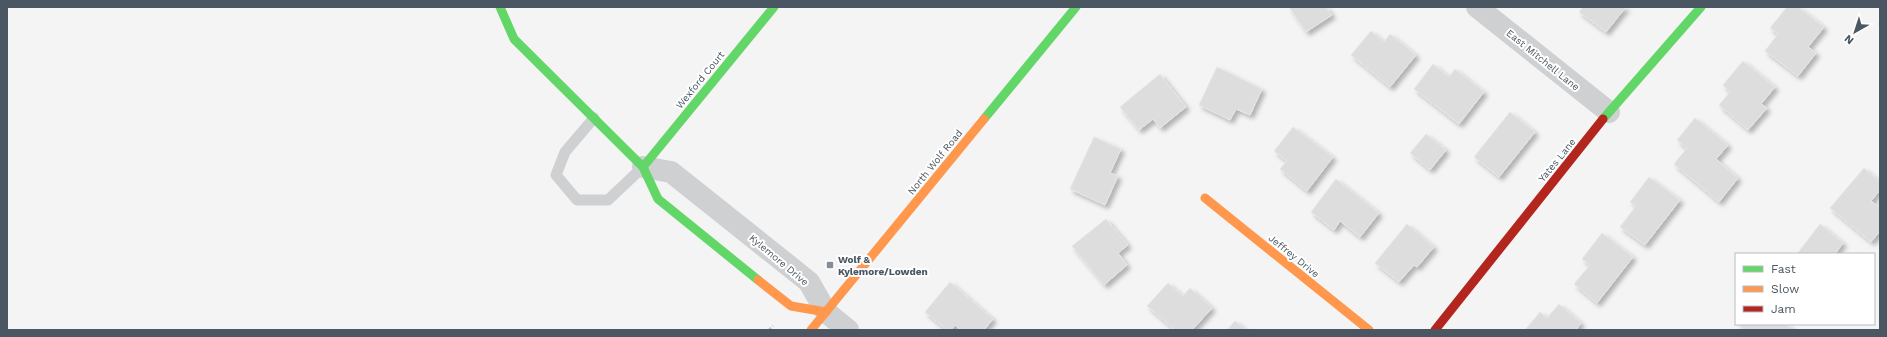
<svg xmlns="http://www.w3.org/2000/svg" width="1887" height="337" font-family="'Work Sans',sans-serif">
	<defs>
		<filter id="shadow"><feDropShadow dx="3.5" dy="3.5" stdDeviation="2" flood-color="#0004"/></filter>
	</defs>
	<rect width="100%" height="100%" fill="#f4f4f4"/>
	<g fill="#ddddde" stroke="#e5e6e7" filter="url(#shadow)">
		<path d="M1289 7H1326L1332 15 1306 32Z"/>
		<path d="M1583 7H1626L1606 32 1579 12Z"/>
		<path d="M1787 7H1798L1824 27 1808 47 1816 53 1798 76 1765 51 1778 34 1770 28Z"/>
		<path d="M1371 31 1384 42 1390 34 1416 55 1390 87 1351 55Z"/>
		<path d="M1743 61 1775 87 1761 104 1767 108 1748 130 1719 105 1730 92 1723 85Z"/>
		<path d="M1433 64 1449 77 1455 69 1484 92 1459 124 1414 89Z"/>
		<path d="M1217 67 1262 89 1250 115 1236 109 1230 120 1199 105Z"/>
		<path d="M1160 74 1186 107 1160 128 1153 119 1139 130 1120 107Z"/>
		<path d="M1510 112 1535 132 1499 177 1474 157Z"/>
		<path d="M1695 118 1728 145 1716 159 1738 178 1719 202 1674 164 1687 148 1677 140Z"/>
		<path d="M1293 127 1333 157 1307 191 1280 169 1287 161 1274 151Z"/>
		<path d="M1426 134 1446 150 1430 170 1410 153Z"/>
		<path d="M1094 137 1121 149 1110 173 1118 176 1105 205 1070 189Z"/>
		<path d="M1864 168 1880 182V190L1871 201 1880 208V231L1871 242 1830 208Z"/>
		<path d="M1649 177 1680 200 1645 245 1620 227 1636 206 1630 202Z"/>
		<path d="M1336 179 1379 213 1360 237 1340 221 1334 230 1311 212Z"/>
		<path d="M1106 219 1128 245 1118 253 1127 265 1104 285 1072 246Z"/>
		<path d="M1407 224 1434 247 1417 267 1414 265 1399 282 1375 263Z"/>
		<path d="M1820 224 1843 243 1835 254H1797Z"/>
		<path d="M1602 233 1633 257 1597 303 1574 284 1590 265 1582 259Z"/>
		<path d="M950 282 993 319 984 330H960L955 325 951 330H947L925 312Z"/>
		<path d="M1168 283 1183 296 1190 288 1212 308 1192 330H1175L1147 306Z"/>
		<path d="M1559 304 1581 323 1576 330H1525L1540 312 1547 318Z"/>
		<path d="M1235 321 1246 330H1227Z"/>
		<path d="M1737 324H1786L1793 330H1744Z"/>
	</g>
	<g fill="none" stroke-linecap="round" stroke-linejoin="round">
		<path stroke="#bcc7c4" stroke-width="2.5" stroke-dasharray="3 2" stroke-linecap="butt" d="M769 330 773 326"/>
		<path stroke="#ced0d2" stroke-width="11" d="M594 118 565 152 556 175 577 200H608L643 167"/>
		<g stroke="#ced0d2" stroke-width="22">
			<path d="M1477 7 1609 112"/>
			<path d="M643 167 671 172 809 282 826 312 848 330"/>
		</g>
		<g stroke="#63d668" stroke-width="9">
			<path d="M500 7 514 39 643 167 658 199 758 280"/>
			<path d="M984 119 1076 7"/>
			<path d="M1603 119 1701 7"/>
			<path d="M643 167 774 7"/>
		</g>
		<g stroke="#ff974d" stroke-width="9">
			<path d="M1205 198 1369 330"/>
			<path d="M758 280 791 306 826 312"/>
			<path d="M811 330 984 119"/>
		</g>
		<path stroke="#b3261e" stroke-width="9" d="M1435 330 1603 119"/>
	</g>
	<rect fill="#868d94" stroke="#fff" stroke-width="1.5" x="826" y="261" width="8" height="8" rx="2"/>
	<g text-anchor="middle" dominant-baseline="central" stroke-width="4" stroke-linejoin="round" paint-order="stroke">
		<g font-size="10" fill="#4a5661" stroke="#fff">
			<text transform="translate(1543 60) rotate(39)">East Mitchell Lane</text>
			<text transform="translate(700 80) rotate(-51)">Wexford Court</text>
			<text transform="translate(1557 160) rotate(-51)">Yates Lane</text>
			<text transform="translate(935 162) rotate(-51)">North Wolf Road</text>
			<text transform="translate(1294 256) rotate(39)">Jeffrey Drive</text>
			<text transform="translate(779 260) rotate(40)">Kylemore Drive</text>
		</g>
		<g font-size="10" font-weight="bold" fill="#4a5661" stroke="#fff" text-anchor="start">
			<text x="838" y="259">Wolf &amp;<tspan x="838" dy="12">Kylemore/Lowden</tspan></text>
		</g>
	</g>
	<rect width="1887" height="337" fill="none" stroke="#4a5661" stroke-width="16"/>
	<rect x="1735" y="253" width="140" height="72" fill="#ffffff" stroke="#b7bbc0"/>
	<rect x="1743" y="266" width="20" height="6" fill="#63d668" stroke="#b7bbc0"/>
	<text x="1771" y="273" font-size="12" fill="#4a5661">Fast</text>
	<rect x="1743" y="286" width="20" height="6" fill="#ff974d" stroke="#b7bbc0"/>
	<text x="1771" y="293" font-size="12" fill="#4a5661">Slow</text>
	<rect x="1743" y="306" width="20" height="6" fill="#b3261e" stroke="#b7bbc0"/>
	<text x="1771" y="313" font-size="12" fill="#4a5661">Jam</text>
	<g transform="translate(1855 32) rotate(219)" stroke="#ffffff" stroke-width="3" paint-order="stroke">
	<path d="M0-3L7 15L0 10L-7 15Z" fill="#4a5661"/>
	<text y="-6" font-size="11" font-weight="bold" text-anchor="middle" fill="#4a5661">N</text>
	</g>
</svg>
